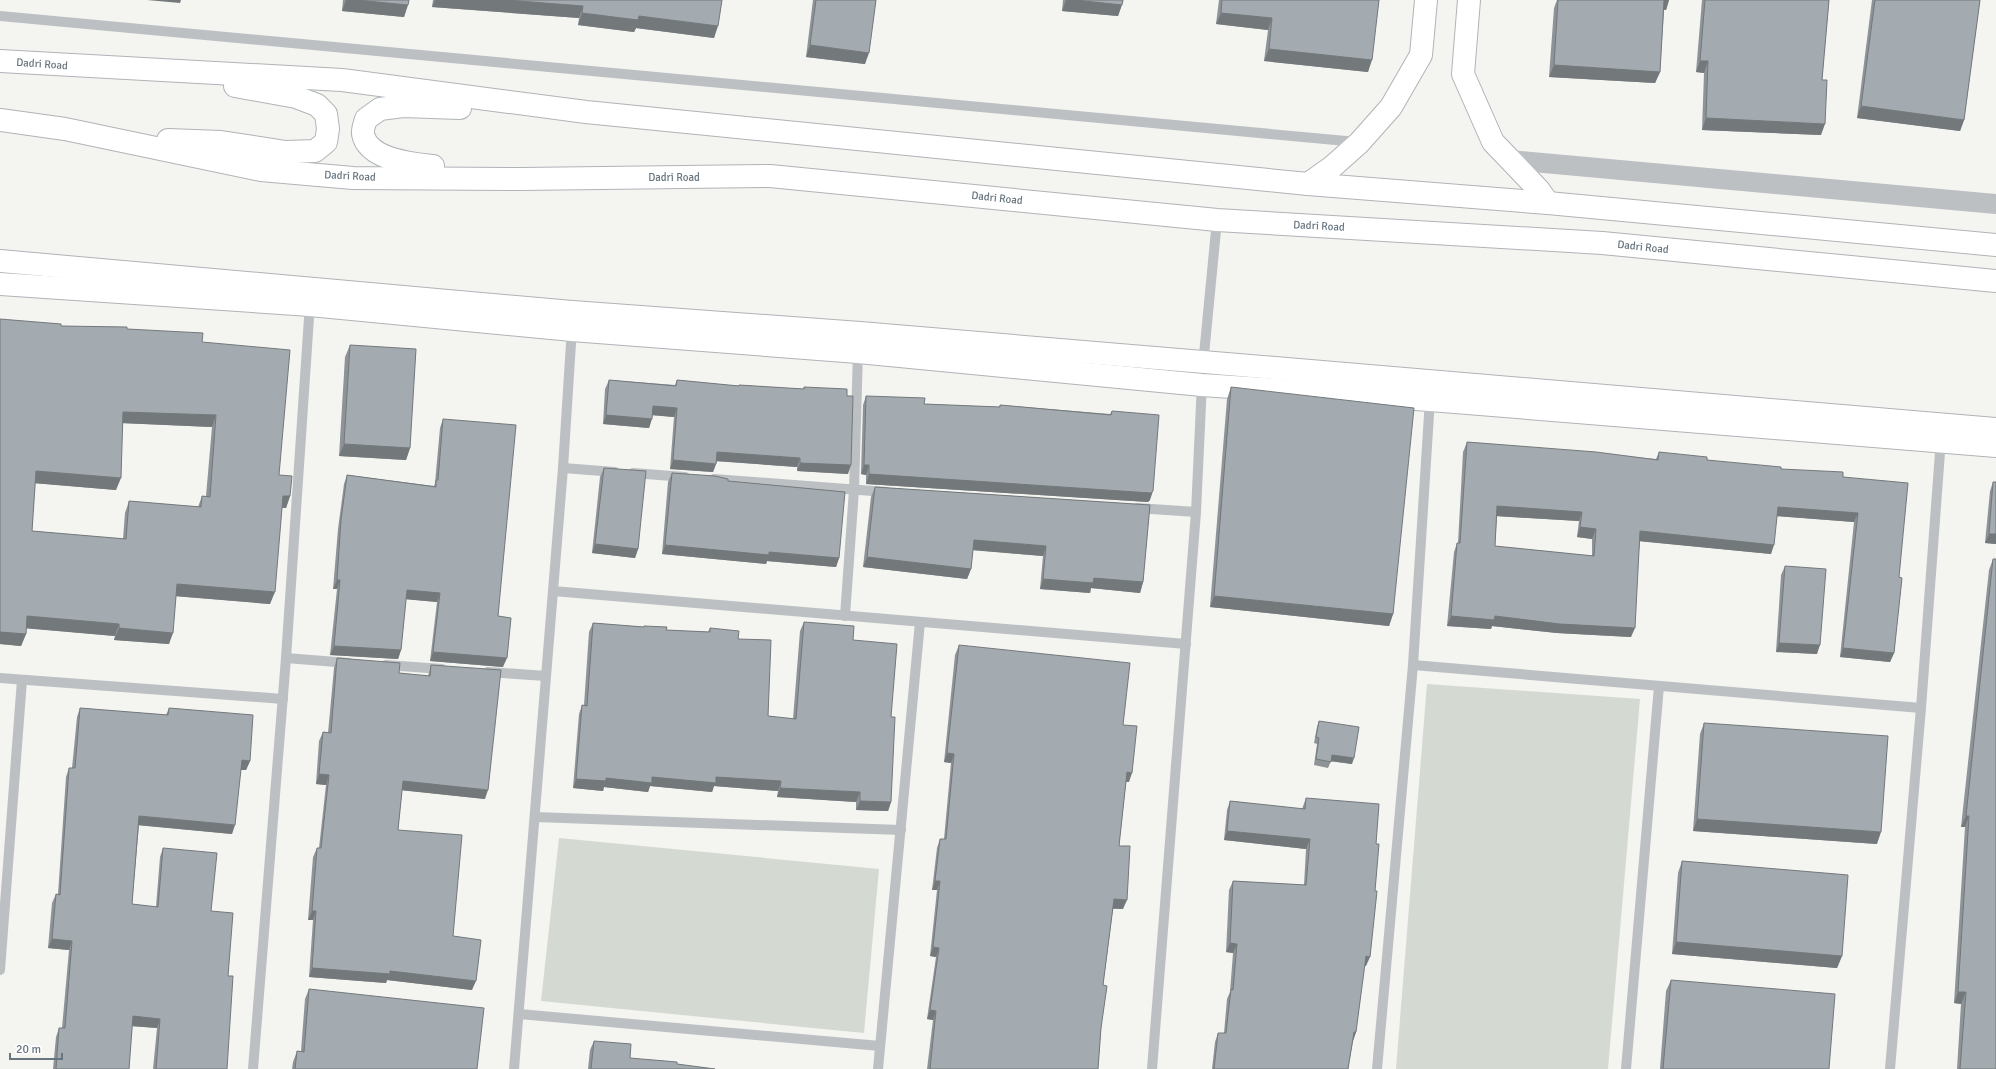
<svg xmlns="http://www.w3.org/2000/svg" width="1996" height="1069" font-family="Signika,sans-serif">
	<rect width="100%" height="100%" fill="#f4f4f1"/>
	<g fill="#d4d9d1">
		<path d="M1427 684 1640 699 1608 1069H1396Z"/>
		<path d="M559 838 879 869 864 1033 541 1001Z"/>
	</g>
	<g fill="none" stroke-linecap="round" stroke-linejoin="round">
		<defs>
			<g id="secondary">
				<path d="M1469 0 1463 74 1493 142 1538 189 1548 203"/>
				<path d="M0 61 342 80 586 112 1308 184 1548 203 1996 245"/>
				<path d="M0 120 65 129 261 170 353 178 521 179 770 176 1217 220 1602 243 1996 281"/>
				<path d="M168 140 221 142 286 152 315 151 326 142 328 129 326 114 317 105 296 97 235 86"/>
				<path d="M433 166C413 164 368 160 363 134 362 130 365 123 366 119L380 109 403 106 460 108"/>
				<path d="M1308 184 1332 167 1359 143 1391 107 1421 55 1426 0"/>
				<path d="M0 261 572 312 860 333 1996 429"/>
				<path d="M0 284 310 305 572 330 858 352 1202 385 1430 400 1996 446"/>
			</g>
		</defs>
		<use href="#secondary" stroke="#afb4b7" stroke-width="24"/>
		<g stroke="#bcc0c3" stroke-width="10">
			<path d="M0 16 1357 142"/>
			<path d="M1203 365 1217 220"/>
			<path d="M563 468 615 472"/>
			<path d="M633 473 685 477"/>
			<path d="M714 479 886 492"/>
			<path d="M1137 508 1196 512"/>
			<path d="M553 591 1186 644"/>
			<path d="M845 616 854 490 858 350"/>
			<path d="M286 658 349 663"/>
			<path d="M386 665 442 669"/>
			<path d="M1413 665 1921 708"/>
			<path d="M488 672 546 676"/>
			<path d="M0 678 283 699"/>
			<path d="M535 817 901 830"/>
			<path d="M0 970 22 680"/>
			<path d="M519 1014 880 1046"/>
			<path d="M253 1069 286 658 310 303"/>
			<path d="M514 1069 563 468 572 328"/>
			<path d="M878 1069 920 622"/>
			<path d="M1152 1069 1196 512 1202 383"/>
			<path d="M1377 1069 1413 665 1430 399"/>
			<path d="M1626 1069 1659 686"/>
			<path d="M1890 1069 1921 708 1941 439"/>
		</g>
		<path stroke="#bcc0c3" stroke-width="20" d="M1510 160 1996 204"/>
		<use href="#secondary" stroke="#fff" stroke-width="22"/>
	</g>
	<g fill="#8d9397" fill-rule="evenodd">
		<path d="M343 0H409L404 17 342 11Z"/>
		<path d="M433 0H722L714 38 636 28 634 32 578 25 579 18 432 7Z"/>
		<path d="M813 0H876L865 64 806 57Z"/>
		<path d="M1063 0H1123L1118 16 1062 11Z"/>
		<path d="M1219 0H1379L1368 72 1264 61 1268 30 1216 24Z"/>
		<path d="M1557 0H1669L1666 10H1664L1660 72 1655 83 1549 77 1554 8Z"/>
		<path d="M1702 0H1829L1822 80 1821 135 1702 130 1704 73 1696 72Z"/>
		<path d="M1872 0H1980L1964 120 1960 131 1857 118Z"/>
		<path d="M0 319 61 326 127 329 202 342 279 475 290 496 286 508H282L270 604 176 596 169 644 114 640 115 636 26 628V634L21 646 0 644ZM123 423 212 427 206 496H202L198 507 129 501 125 513 123 539 32 531 35 483 116 490Z"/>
		<path d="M350 345 410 448 406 460 339 456 345 357Z"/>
		<path d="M609 380 675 385 677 380 738 386 739 385 803 389 804 387 847 396 848 474 797 471V467L717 461 713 472 670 469 674 417 652 415 649 428 603 424 605 389Z"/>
		<path d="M1231 387 1393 614 1389 626 1210 607 1227 399Z"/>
		<path d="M866 396 924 404 999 407 1000 405 1110 414 1112 411 1150 500 1148 502 866 484V475L861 474 863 405Z"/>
		<path d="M443 419 498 616 503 667 430 661 437 602 406 599 401 650 398 659 330 655 337 589H333L338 529 344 484 347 475 434 486 435 483 440 428Z"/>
		<path d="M1467 442 1656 459 1659 452 1707 460 1843 477 1899 577 1894 653 1890 662 1840 657 1854 522 1777 516 1771 554 1640 541 1631 637 1557 633 1492 626 1491 629 1447 626 1454 552 1457 543H1458L1463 452ZM1497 516 1579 521 1577 537 1592 539V556L1495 546Z"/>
		<path d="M604 468 638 549 635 558 592 553 600 477Z"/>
		<path d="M672 473 839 558 836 567 767 561 766 564 662 554 668 482Z"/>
		<path d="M1993 482H1996V544L1985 543 1990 491Z"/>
		<path d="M875 487 1150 505 1143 582 1140 593 1091 588 1090 593 1040 589 1043 556 973 550 971 569 967 579 863 567 871 497Z"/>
		<path d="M1993 559 1996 1069H1957L1961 1004 1954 1003 1965 827H1961L1989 570Z"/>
		<path d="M1785 566 1817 654 1776 652 1781 575Z"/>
		<path d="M804 622 853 640 891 717V802L888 811 856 810V802L777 797 778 791 714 786 712 792 650 786 648 792 604 787 603 791 573 788 579 714 582 705H584L589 632 593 623 643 627 644 626 666 630 708 632 710 628 738 639 768 716 793 719 800 631Z"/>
		<path d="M959 645 1123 725 1129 782H1126L1119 846 1123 909H1113L1103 985 1101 1028 1098 1069H927L933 1020 927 1019 936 957 930 956 937 890H932L937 848 940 839H944L951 763 944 762 955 655Z"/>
		<path d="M337 658 399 673 428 676 431 665 485 799 402 790 398 830 453 936 472 990 387 980 386 983 309 977 313 920H308L313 857 317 848H319L326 785 316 784 319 741 323 732 328 733 334 668Z"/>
		<path d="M80 708 166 715 169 708 250 761 246 770H241L232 834 139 825 132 904 156 907 160 857 163 848 211 911 228 976 227 1069H153L157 1028 132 1026 129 1069H53L56 1037 59 1028H62L69 950 48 948 52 903 56 894H58L66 777 69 768H72L77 717Z"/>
		<path d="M1319 721 1352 764 1331 761 1328 768 1314 765 1317 744 1314 743 1317 727Z"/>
		<path d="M1704 723 1877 844 1693 831 1700 734Z"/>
		<path d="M1306 798 1366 966H1364L1356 1032 1353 1041 1348 1069H1212L1215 1042 1218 1033H1224L1227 999 1230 992 1233 953 1226 952 1229 890 1233 881 1304 885 1306 849 1224 840 1227 810 1230 801 1302 809Z"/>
		<path d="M1682 861 1842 956 1837 968 1672 954 1678 873Z"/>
		<path d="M1671 980 1829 1069H1660L1666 991Z"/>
		<path d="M309 989 477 1069H292L293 1062 297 1051H301L305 999Z"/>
		<path d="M594 1041 630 1058 715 1069H588L590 1050Z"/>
	</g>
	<g fill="#73787b">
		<path d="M147 0H181L180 3Z"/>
		<path d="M346 0H356L408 5 404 17 342 11Z"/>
		<path d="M435 0H506L583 6 579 18 432 7Z"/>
		<path d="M1066 0H1075L1122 5 1118 16 1062 11Z"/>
		<path d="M1664 0H1669L1666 10H1660Z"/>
		<path d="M582 13 639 16 718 26 714 38 636 28 634 32 578 25Z"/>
		<path d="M1221 13 1272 18 1268 30 1216 24Z"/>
		<path d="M810 45 869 53 865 64 806 57Z"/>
		<path d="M1269 49 1372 60 1368 72 1264 61Z"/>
		<path d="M1700 61H1708L1704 73 1696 72Z"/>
		<path d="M1554 65 1660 72 1655 83 1549 77Z"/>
		<path d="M1861 106 1964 120 1960 131 1857 118Z"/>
		<path d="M1706 118 1825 124 1821 135 1702 130Z"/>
		<path d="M653 406 677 408 674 417 650 415Z"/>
		<path d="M123 412 216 415 212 427 119 423Z"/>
		<path d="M606 415 652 419 649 428 603 424Z"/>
		<path d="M344 444 410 448 406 460 339 456Z"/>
		<path d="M717 452 800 458 797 467 714 461Z"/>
		<path d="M673 460 716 464 713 472 670 469Z"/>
		<path d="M800 463 851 465 848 474 797 471Z"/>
		<path d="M864 465H869L866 475 861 474Z"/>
		<path d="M36 471 121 478 116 490 32 483Z"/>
		<path d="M869 474 1153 491 1150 500 1148 502 866 484Z"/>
		<path d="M283 496H290L286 508 278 507Z"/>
		<path d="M1497 506 1582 512 1579 521 1494 516Z"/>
		<path d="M1778 507 1858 513 1854 522 1774 516Z"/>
		<path d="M1580 527 1596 529 1592 539 1577 537Z"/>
		<path d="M1640 531 1774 545 1771 554 1637 541Z"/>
		<path d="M1989 534H1996V544L1985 543Z"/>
		<path d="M974 540 1046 546 1043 556 971 550Z"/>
		<path d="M595 544 638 549 635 558 592 553Z"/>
		<path d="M665 545 769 552 839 558 836 567 767 561 766 564 662 554Z"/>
		<path d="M867 557 971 569 967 579 863 567Z"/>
		<path d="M1094 578 1143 582 1140 593 1091 588 1090 593 1040 589 1043 579Z"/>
		<path d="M337 580H340L337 589H333Z"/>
		<path d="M177 584 275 592 270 604 173 596Z"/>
		<path d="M407 590 440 593 437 602 403 599Z"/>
		<path d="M1214 596 1393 614 1389 626 1210 607Z"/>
		<path d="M27 616 119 624 115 636 22 628Z"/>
		<path d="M1451 616H1495L1635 628 1631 637 1557 633 1492 626 1491 629 1447 626Z"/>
		<path d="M119 628 173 633 169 644 114 640Z"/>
		<path d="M0 632 26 634 21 646 0 644Z"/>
		<path d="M1779 643 1820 645 1817 654 1776 652Z"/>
		<path d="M334 646 401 650 398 659 330 655Z"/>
		<path d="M1843 648 1894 653 1890 662 1840 657Z"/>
		<path d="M433 652 507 658 503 667 430 661Z"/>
		<path d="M947 753 954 754 951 763 944 762Z"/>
		<path d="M1332 755 1354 758 1352 764 1329 761Z"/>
		<path d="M242 760 250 761 246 770H238Z"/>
		<path d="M1127 772 1132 773 1129 782 1124 781Z"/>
		<path d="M319 774 329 775 326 785 316 784Z"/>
		<path d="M652 777H716L781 781 778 791 714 786 712 792 650 786 648 792 604 787 603 791 573 788 576 779 606 778Z"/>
		<path d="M403 781 488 790 485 799 399 790Z"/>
		<path d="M780 788 860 792 856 802 777 797Z"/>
		<path d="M860 801 891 802 888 811 856 810Z"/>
		<path d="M139 816 235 825 232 834 136 825Z"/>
		<path d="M1966 816H1969L1965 827H1961Z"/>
		<path d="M1697 819 1881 832 1877 844 1693 831Z"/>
		<path d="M1227 831 1310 839 1306 849 1224 840Z"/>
		<path d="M935 881H940L937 890H932Z"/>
		<path d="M1114 899 1127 900 1123 909 1111 908Z"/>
		<path d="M312 911H316L313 920H308Z"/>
		<path d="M52 939 72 941 69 950 48 948Z"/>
		<path d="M1676 942 1842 956 1837 968 1672 954Z"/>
		<path d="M1230 943 1237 944 1233 953 1226 952Z"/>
		<path d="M933 947 939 948 936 957 930 956Z"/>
		<path d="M1366 956 1370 957 1366 966 1362 965Z"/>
		<path d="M312 968 390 971 476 981 472 990 387 980 386 983 309 977Z"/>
		<path d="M1958 992H1966L1961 1004 1954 1003Z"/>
		<path d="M930 1010 936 1011 933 1020 927 1019Z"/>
		<path d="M133 1016 160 1019 157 1028 130 1026Z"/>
		<path d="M1354 1032H1356L1353 1041Z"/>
	</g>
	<g fill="#a4abb0" stroke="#73787b" fill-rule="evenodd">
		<path d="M356 0H409L408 5Z"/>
		<path d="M506 0H722L718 26 639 16 638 20 582 13 583 6Z"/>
		<path d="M816 0H876L869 53 810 45Z"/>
		<path d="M1075 0H1123L1122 5Z"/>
		<path d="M1222 0H1379L1372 60 1269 49 1272 18 1221 13Z"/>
		<path d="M1558 0H1664L1660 72 1554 65Z"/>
		<path d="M1705 0H1829L1822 80H1827L1825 124 1706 118 1708 61H1700Z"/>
		<path d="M1875 0H1980L1964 120 1861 106Z"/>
		<path d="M0 319 61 324V326L127 327V329L203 333 202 342 290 350 279 475 292 476 290 496H283L275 592 177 584 173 633 119 628V624L27 616 26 634 0 632ZM123 412 216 415 210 497 202 496 201 507 129 501 126 539 32 531 36 471 121 478Z"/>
		<path d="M350 345 416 349 410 448 344 444Z"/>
		<path d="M609 380 676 386 677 380 739 386V385L804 389V387L847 389V396H853L851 465 800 463V458L717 452 716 464 673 460 677 408 653 406 652 419 606 415Z"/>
		<path d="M1231 387 1414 408 1393 614 1214 596Z"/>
		<path d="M866 396 925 398 924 404 1000 407V405L1111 415 1112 411 1159 415 1153 491 1151 493 869 474V465H864Z"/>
		<path d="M443 419 516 425 498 616 511 618 507 658 433 652 440 593 407 590 401 650 334 646 340 580H337L341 520 347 475 436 487V480H438Z"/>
		<path d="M1467 442 1596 452 1658 460 1659 452 1707 457V460L1781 467V469L1843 472V477L1908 483 1899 577 1902 578 1894 653 1843 648 1858 513 1778 507 1774 545 1640 531 1635 628 1560 624 1495 616 1494 620 1451 616 1457 543H1460ZM1497 506 1582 512 1580 527 1596 529 1594 556 1495 546Z"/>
		<path d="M604 468 646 471 638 549 595 544Z"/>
		<path d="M672 473 715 476 728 479V481L845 492 839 558 769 552V555L665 545Z"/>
		<path d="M1993 482H1996V534H1989Z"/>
		<path d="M875 487 1150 505 1143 582 1094 578 1093 583 1043 579 1046 546 974 540 971 569 867 557Z"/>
		<path d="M1993 559H1996V1069H1960L1966 992H1958L1969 816H1966Z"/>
		<path d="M1785 566 1826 569 1820 645 1779 643Z"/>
		<path d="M804 622 854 626 853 640 897 644 891 717H895L891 802 860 801V792L780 788 781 781 716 777V783L652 777V783L606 778V781L576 779 582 705 587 706 593 623 644 627V626L667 627 666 630 710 632V628L739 631 738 639 771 640 768 716 796 719Z"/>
		<path d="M959 645 1130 663 1123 725 1137 726 1132 773 1127 772 1119 846H1130L1127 900 1114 899 1103 985 1107 986 1101 1028 1098 1069H930L936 1011 930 1010 939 948 933 947 940 881H935L940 839H946L954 754 947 753Z"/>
		<path d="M337 658 400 663 399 673 430 676 431 665 501 670 488 790 403 781 398 830 462 835 453 936 481 940 476 981 390 971V974L312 968 316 911H312L317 848H321L329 775 319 774 323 732 331 733Z"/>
		<path d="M80 708 168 715 169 708 253 715 250 761 242 760 235 825 139 816 132 904 158 907 163 848 217 853 211 911 233 913 228 976H233L227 1069H156L160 1019 133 1016 129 1069H56L59 1028H65L72 941 52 939 56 894 60 895 69 768H75Z"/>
		<path d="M1319 721 1359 727 1354 758 1332 755 1331 762 1316 759 1319 738 1316 737Z"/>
		<path d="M1704 723 1888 736 1881 832 1697 819Z"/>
		<path d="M1306 798 1379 804 1376 844H1379L1375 891H1377L1370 957 1366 956 1356 1032H1354L1348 1069H1214L1218 1033H1226L1231 989 1233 990 1237 944 1230 943 1233 881 1306 885 1310 839 1227 831 1230 801 1305 809Z"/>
		<path d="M1682 861 1848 875 1842 956 1676 942Z"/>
		<path d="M1671 980 1835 994 1829 1069H1663Z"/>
		<path d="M309 989 484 1008 477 1069H295L297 1051 304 1052Z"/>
		<path d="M594 1041 631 1044 630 1058 677 1062V1064L715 1069H591Z"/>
	</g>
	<g text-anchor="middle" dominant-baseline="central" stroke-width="4" stroke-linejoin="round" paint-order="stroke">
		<g font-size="11" fill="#67757f" stroke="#fff">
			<text transform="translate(42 64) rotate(4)">Dadri Road</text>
			<text transform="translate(350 176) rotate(3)">Dadri Road</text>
			<text x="674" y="177">Dadri Road</text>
			<text transform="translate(997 198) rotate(6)">Dadri Road</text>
			<text transform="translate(1319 226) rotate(3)">Dadri Road</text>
			<text transform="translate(1643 247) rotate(6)">Dadri Road</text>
		</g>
	</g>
	<path d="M10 1053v6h52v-6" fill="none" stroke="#67757f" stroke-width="2"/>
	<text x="16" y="1053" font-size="12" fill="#67757f" stroke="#ffffff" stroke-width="3" paint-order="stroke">20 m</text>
</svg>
